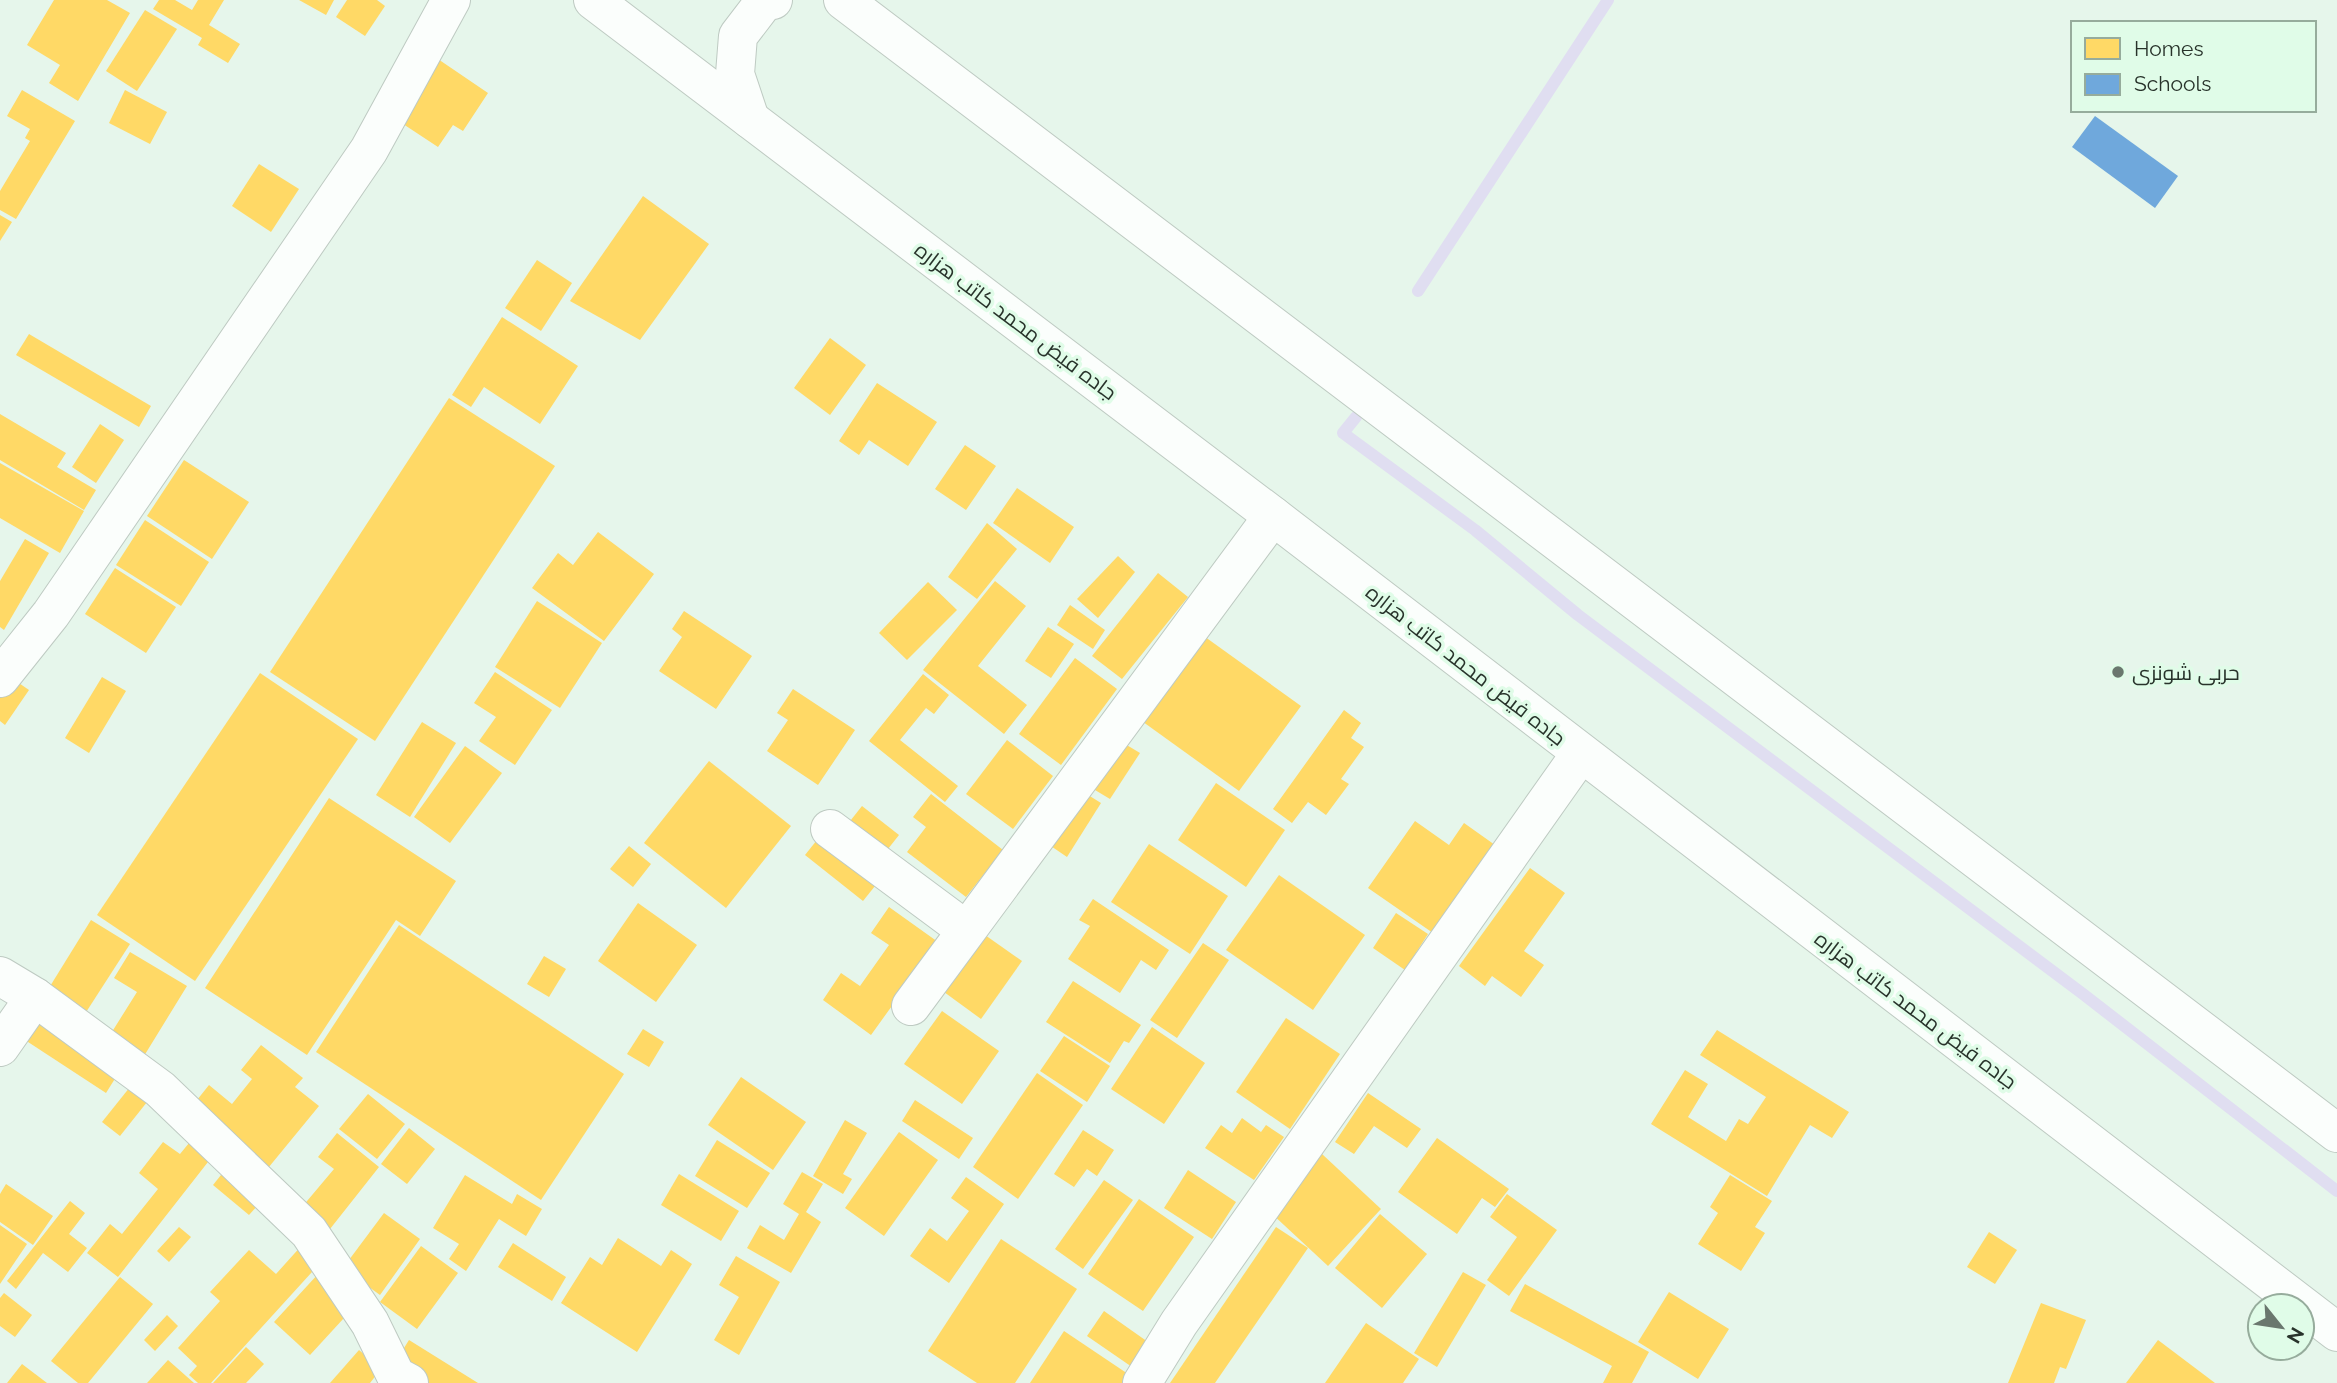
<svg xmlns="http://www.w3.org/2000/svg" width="2337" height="1383" font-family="Raleway,Cairo,sans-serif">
	<rect width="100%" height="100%" fill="#e6f6eb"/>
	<g fill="#ffd966">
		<path d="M54 0H107L130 13 78 101 49 83 60 65 27 45Z"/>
		<path d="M159 0H175L192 10 198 0H224L209 25 240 44 228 63 198 45 202 38 153 9Z"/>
		<path d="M299 0H334L326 15Z"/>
		<path d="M347 0H377L385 6 365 36 336 17Z"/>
		<path d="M145 10 177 29 137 91 106 71Z"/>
		<path d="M435 57 488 93 463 131 453 125 438 147 394 118Z"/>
		<path d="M22 90 75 121 16 219 0 210V191L30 141 25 138 30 129 7 116Z"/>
		<path d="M125 90 167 112 150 144 109 123Z"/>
		<path d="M259 164 299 189 271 232 232 206Z"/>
		<path d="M643 196 709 244 640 340 570 301Z"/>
		<path d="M0 215 12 222 0 241Z"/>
		<path d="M537 260 572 283 541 331 505 308Z"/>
		<path d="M502 317 578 366 540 424 484 387 471 407 452 395Z"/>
		<path d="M29 334 151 406 139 427 16 355Z"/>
		<path d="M830 338 866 365 830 415 794 388Z"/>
		<path d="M877 383 937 422 908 466 869 440 859 455 839 441Z"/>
		<path d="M449 398 555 466 375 741 270 672Z"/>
		<path d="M0 414 66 453 57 467 96 490 84 510 0 460Z"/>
		<path d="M100 424 124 440 96 483 72 467Z"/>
		<path d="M965 445 996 466 966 510 935 489Z"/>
		<path d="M184 460 249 502 212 559 147 516Z"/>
		<path d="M0 463 84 511 60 553 0 518Z"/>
		<path d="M1017 488 1074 527 1050 563 993 523Z"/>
		<path d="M145 520 209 562 181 606 116 565Z"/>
		<path d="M987 523 1017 549 977 599 948 577Z"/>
		<path d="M598 532 654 574 604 641 532 588 558 553 573 565Z"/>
		<path d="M25 539 49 553 4 630 0 627V581Z"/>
		<path d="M1118 556 1135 572 1098 618 1077 599Z"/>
		<path d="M115 568 176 607 146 653 85 614Z"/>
		<path d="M1158 573 1188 597 1122 679 1092 656Z"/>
		<path d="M995 581 1026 606 978 666 1027 705 1004 734 923 670Z"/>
		<path d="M928 582 957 610 907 660 879 633Z"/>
		<path d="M537 601 602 643 560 708 495 667Z"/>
		<path d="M1070 605 1105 630 1093 649 1057 625Z"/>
		<path d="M684 611 752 656 716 709 659 671 682 637 672 629Z"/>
		<path d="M1048 627 1074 644 1051 678 1025 661Z"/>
		<path d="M1201 634 1301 706 1239 791 1139 719Z"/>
		<path d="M1075 658 1117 689 1061 765 1019 734Z"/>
		<path d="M495 672 552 710 515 765 479 741 496 717 474 703Z"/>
		<path d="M260 673 358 739 195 981 97 915Z"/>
		<path d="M923 674 949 695 934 714 926 708 900 740 958 786 945 802 869 741Z"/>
		<path d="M102 677 126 691 89 753 65 738Z"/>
		<path d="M13 679 29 690 5 725 0 721V697Z"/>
		<path d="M793 689 855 730 818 785 767 751 788 720 777 713Z"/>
		<path d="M1344 710 1361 723 1351 738 1364 747 1341 779 1349 784 1326 815 1308 802 1292 823 1273 809Z"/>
		<path d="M422 722 456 743 410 817 376 795Z"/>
		<path d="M1115 738 1140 753 1110 799 1085 784Z"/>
		<path d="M1007 740 1053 776 1013 829 966 794Z"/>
		<path d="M465 746 502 773 450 843 414 817Z"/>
		<path d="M709 761 791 826 726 908 644 843Z"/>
		<path d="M1216 783 1285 830 1246 887 1178 840Z"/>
		<path d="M1080 790 1101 803 1067 857 1045 842Z"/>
		<path d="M931 794 1003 850 966 897 907 852 926 827 913 817Z"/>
		<path d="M329 798 456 881 420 936 396 920 307 1055 205 988Z"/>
		<path d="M862 806 899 835 884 854 847 825Z"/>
		<path d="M1415 821 1449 845 1464 823 1495 845 1433 933 1368 888Z"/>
		<path d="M821 835 879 881 863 901 805 855Z"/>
		<path d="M1149 844 1228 896 1190 954 1111 902Z"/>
		<path d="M629 846 651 864 633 887 610 869Z"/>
		<path d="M1530 868 1565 893 1524 951 1544 965 1521 997 1492 976 1485 986 1459 966Z"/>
		<path d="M1279 875 1365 935 1313 1010 1226 950Z"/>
		<path d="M1093 899 1169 950 1156 970 1141 960 1120 993 1068 959 1090 926 1079 920Z"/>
		<path d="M638 903 697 945 656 1002 598 961Z"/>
		<path d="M889 907 938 942 871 1035 823 1000 841 973 860 986 889 945 871 933Z"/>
		<path d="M1396 913 1428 934 1405 970 1373 948Z"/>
		<path d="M91 920 130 944 81 1020 44 996Z"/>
		<path d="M399 925 624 1074 541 1200 316 1052Z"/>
		<path d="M985 935 1022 961 981 1019 944 992Z"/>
		<path d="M1203 943 1229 960 1177 1038 1150 1020Z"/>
		<path d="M130 952 187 986 144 1056 110 1035 137 992 114 978Z"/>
		<path d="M544 956 566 969 549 997 527 984Z"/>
		<path d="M1073 981 1141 1025 1129 1043 1124 1041 1110 1063 1046 1022Z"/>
		<path d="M942 1011 999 1051 962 1104 904 1064Z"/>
		<path d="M40 1017 121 1069 106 1093 25 1040Z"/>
		<path d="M1286 1018 1340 1054 1290 1129 1236 1092Z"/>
		<path d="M1152 1027 1205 1063 1164 1124 1111 1089Z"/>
		<path d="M643 1029 664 1042 649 1067 627 1054Z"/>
		<path d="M1717 1030 1849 1112 1832 1138 1810 1125 1767 1196 1651 1124 1685 1070 1708 1084 1688 1117 1726 1141 1739 1119 1748 1124 1766 1097 1700 1055Z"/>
		<path d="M1064 1036 1110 1066 1087 1102 1040 1071Z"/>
		<path d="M261 1045 303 1078 295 1087 319 1106 264 1173 193 1105 209 1085 232 1104 252 1079 241 1070Z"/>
		<path d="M1037 1073 1083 1105 1018 1199 973 1167Z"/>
		<path d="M741 1077 806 1122 773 1170 708 1125Z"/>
		<path d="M134 1082 151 1097 120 1136 102 1122Z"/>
		<path d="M1368 1093 1421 1129 1407 1148 1374 1126 1354 1154 1335 1142Z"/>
		<path d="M368 1094 405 1124 377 1159 339 1129Z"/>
		<path d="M915 1100 973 1138 959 1159 902 1121Z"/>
		<path d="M1242 1118 1261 1132 1266 1125 1284 1137 1254 1180 1205 1148 1221 1125 1232 1133Z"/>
		<path d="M845 1120 867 1133 843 1174 852 1179 843 1194 813 1176Z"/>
		<path d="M409 1128 435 1149 407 1184 381 1164Z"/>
		<path d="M1083 1130 1114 1150 1097 1176 1087 1169 1074 1187 1054 1174Z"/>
		<path d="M899 1132 938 1160 884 1236 845 1208Z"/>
		<path d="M337 1133 379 1167 330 1229 302 1207 334 1169 318 1157Z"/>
		<path d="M194 1137 215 1153 118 1277 87 1253 110 1224 122 1234 158 1189 139 1173 163 1142 180 1154Z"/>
		<path d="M1437 1138 1509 1189 1495 1207 1482 1198 1457 1234 1398 1192Z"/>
		<path d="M717 1140 770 1173 747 1208 695 1176Z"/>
		<path d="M1322 1154 1381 1209 1328 1266 1269 1211Z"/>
		<path d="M229 1165 266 1196 249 1215 213 1185Z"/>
		<path d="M1188 1170 1236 1202 1212 1239 1164 1208Z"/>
		<path d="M802 1172 823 1184 806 1212 821 1222 791 1273 747 1248 760 1225 784 1240 799 1214 783 1204Z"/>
		<path d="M679 1174 739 1211 721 1241 661 1205Z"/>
		<path d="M465 1175 512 1204 517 1194 542 1209 526 1236 499 1219 466 1271 449 1259 459 1244 433 1228Z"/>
		<path d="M1730 1175 1772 1201 1755 1227 1765 1233 1741 1271 1698 1244 1718 1213 1710 1207Z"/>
		<path d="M966 1177 1004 1204 949 1283 910 1256 930 1228 947 1241 969 1211 951 1198Z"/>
		<path d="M1104 1180 1133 1200 1083 1269 1055 1249Z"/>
		<path d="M6 1184 53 1216 33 1245 0 1222V1194Z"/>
		<path d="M1507 1194 1557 1230 1509 1296 1487 1280 1517 1237 1490 1217Z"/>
		<path d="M1139 1199 1194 1237 1143 1311 1088 1274Z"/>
		<path d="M70 1201 85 1213 69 1234 87 1248 68 1272 43 1253 16 1289 7 1281Z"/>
		<path d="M384 1213 420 1239 380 1295 343 1268Z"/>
		<path d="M1380 1214 1427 1254 1382 1308 1335 1268Z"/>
		<path d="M0 1225 27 1244 0 1284Z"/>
		<path d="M179 1227 191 1237 169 1262 157 1251Z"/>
		<path d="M1276 1227 1308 1248 1215 1383H1170Z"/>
		<path d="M1989 1232 2017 1250 1995 1284 1967 1267Z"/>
		<path d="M618 1238 661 1266 671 1250 692 1264 637 1352 561 1303 590 1257 602 1265Z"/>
		<path d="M1001 1239 1077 1289 1015 1383H977L928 1351Z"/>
		<path d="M513 1243 566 1277 552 1301 498 1267Z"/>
		<path d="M303 1244 322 1261 211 1383H198L189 1375 197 1366 178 1348 220 1301 210 1292 249 1250 276 1274Z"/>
		<path d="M421 1246 458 1273 417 1329 380 1302Z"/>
		<path d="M736 1256 780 1282 739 1355 714 1340 739 1297 719 1285Z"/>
		<path d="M1463 1272 1486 1285 1437 1367 1414 1353Z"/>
		<path d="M319 1273 355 1306 310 1355 274 1322Z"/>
		<path d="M120 1277 153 1304 88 1383H78L51 1361Z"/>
		<path d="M1525 1284 1649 1352 1632 1383H1603L1612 1366 1510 1311Z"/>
		<path d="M1669 1292 1729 1329 1698 1379 1638 1342Z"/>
		<path d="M4 1293 32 1315 15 1337 0 1326V1298Z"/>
		<path d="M2041 1303 2086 1320 2066 1369 2060 1367 2054 1383H2008Z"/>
		<path d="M1104 1311 1148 1342 1132 1367 1087 1336Z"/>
		<path d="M167 1315 178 1326 155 1351 144 1340Z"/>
		<path d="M1366 1323 1419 1359 1403 1383H1325Z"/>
		<path d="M1064 1331 1131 1376 1126 1383H1030Z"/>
		<path d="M409 1340 478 1383H423L394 1364Z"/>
		<path d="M2158 1340 2215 1383H2126Z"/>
		<path d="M246 1347 264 1364 246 1383H213Z"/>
		<path d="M359 1350 381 1369 370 1383H330Z"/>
		<path d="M168 1360 194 1383H147Z"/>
		<path d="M22 1364 47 1383H7Z"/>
	</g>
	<path fill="#6fa8dc" d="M2095 116 2178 176 2155 208 2072 147Z"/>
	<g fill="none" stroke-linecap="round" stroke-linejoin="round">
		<g stroke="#e0def1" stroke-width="12">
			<path d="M1418 291 1608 0"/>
			<path d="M1356 417 1343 433 1475 530 1578 615 2083 994 2337 1191"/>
		</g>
		<defs>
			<g id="minor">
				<path d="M0 678 51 614 369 150 451 0"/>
				<path d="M830 829 966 930"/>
				<path d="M0 976 35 997 160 1089 309 1232 370 1323 396 1376 409 1383"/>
				<path d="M911 1006 1273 516"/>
				<path d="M0 1047 35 997"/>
				<path d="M1142 1383 1179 1323 1581 753"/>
			</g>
			<g id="primary">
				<path d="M593 0 1273 516 2337 1332"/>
				<path d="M843 0 2337 1133"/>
				<path d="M750 119 735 74 738 36 764 2 773 0"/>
			</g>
		</defs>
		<use href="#minor" stroke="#becac2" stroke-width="40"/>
		<use href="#primary" stroke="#becac2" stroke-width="40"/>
		<use href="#minor" stroke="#fbfefc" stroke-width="38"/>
		<use href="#primary" stroke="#fbfefc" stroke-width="38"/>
	</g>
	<circle fill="#6a776e" stroke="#e0fce8" stroke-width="2.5" cx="2118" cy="672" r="7"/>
	<g text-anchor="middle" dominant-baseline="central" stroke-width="7" stroke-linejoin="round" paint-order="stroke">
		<g font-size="21" fill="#28332b" stroke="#e0fce8">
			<text transform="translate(1016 321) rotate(37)">جاده فیض محمد کاتب هزاره</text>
			<text transform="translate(1466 665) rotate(38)">جاده فیض محمد کاتب هزاره</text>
			<text transform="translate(1916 1010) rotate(37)">جاده فیض محمد کاتب هزاره</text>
		</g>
		<g font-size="21" fill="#28332b" stroke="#e0fce8" text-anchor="start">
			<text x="2132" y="672">حربی شونزی</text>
		</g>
	</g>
	<rect x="2071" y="21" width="245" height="91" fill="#e0fce8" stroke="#96ac9c" stroke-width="2"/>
	<rect x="2085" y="38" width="35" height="21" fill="#ffd966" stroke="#96ac9c" stroke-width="2"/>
	<text x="2134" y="56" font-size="21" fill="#28332b">Homes</text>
	<rect x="2085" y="74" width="35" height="21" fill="#6fa8dc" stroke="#96ac9c" stroke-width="2"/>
	<text x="2134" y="91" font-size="21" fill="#28332b">Schools</text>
	<g transform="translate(2281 1327) rotate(120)"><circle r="33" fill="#e0fce8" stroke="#96ac9c" stroke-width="2"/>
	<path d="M0-5L12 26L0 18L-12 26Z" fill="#6a776e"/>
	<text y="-10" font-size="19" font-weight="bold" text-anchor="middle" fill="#28332b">N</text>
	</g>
</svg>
